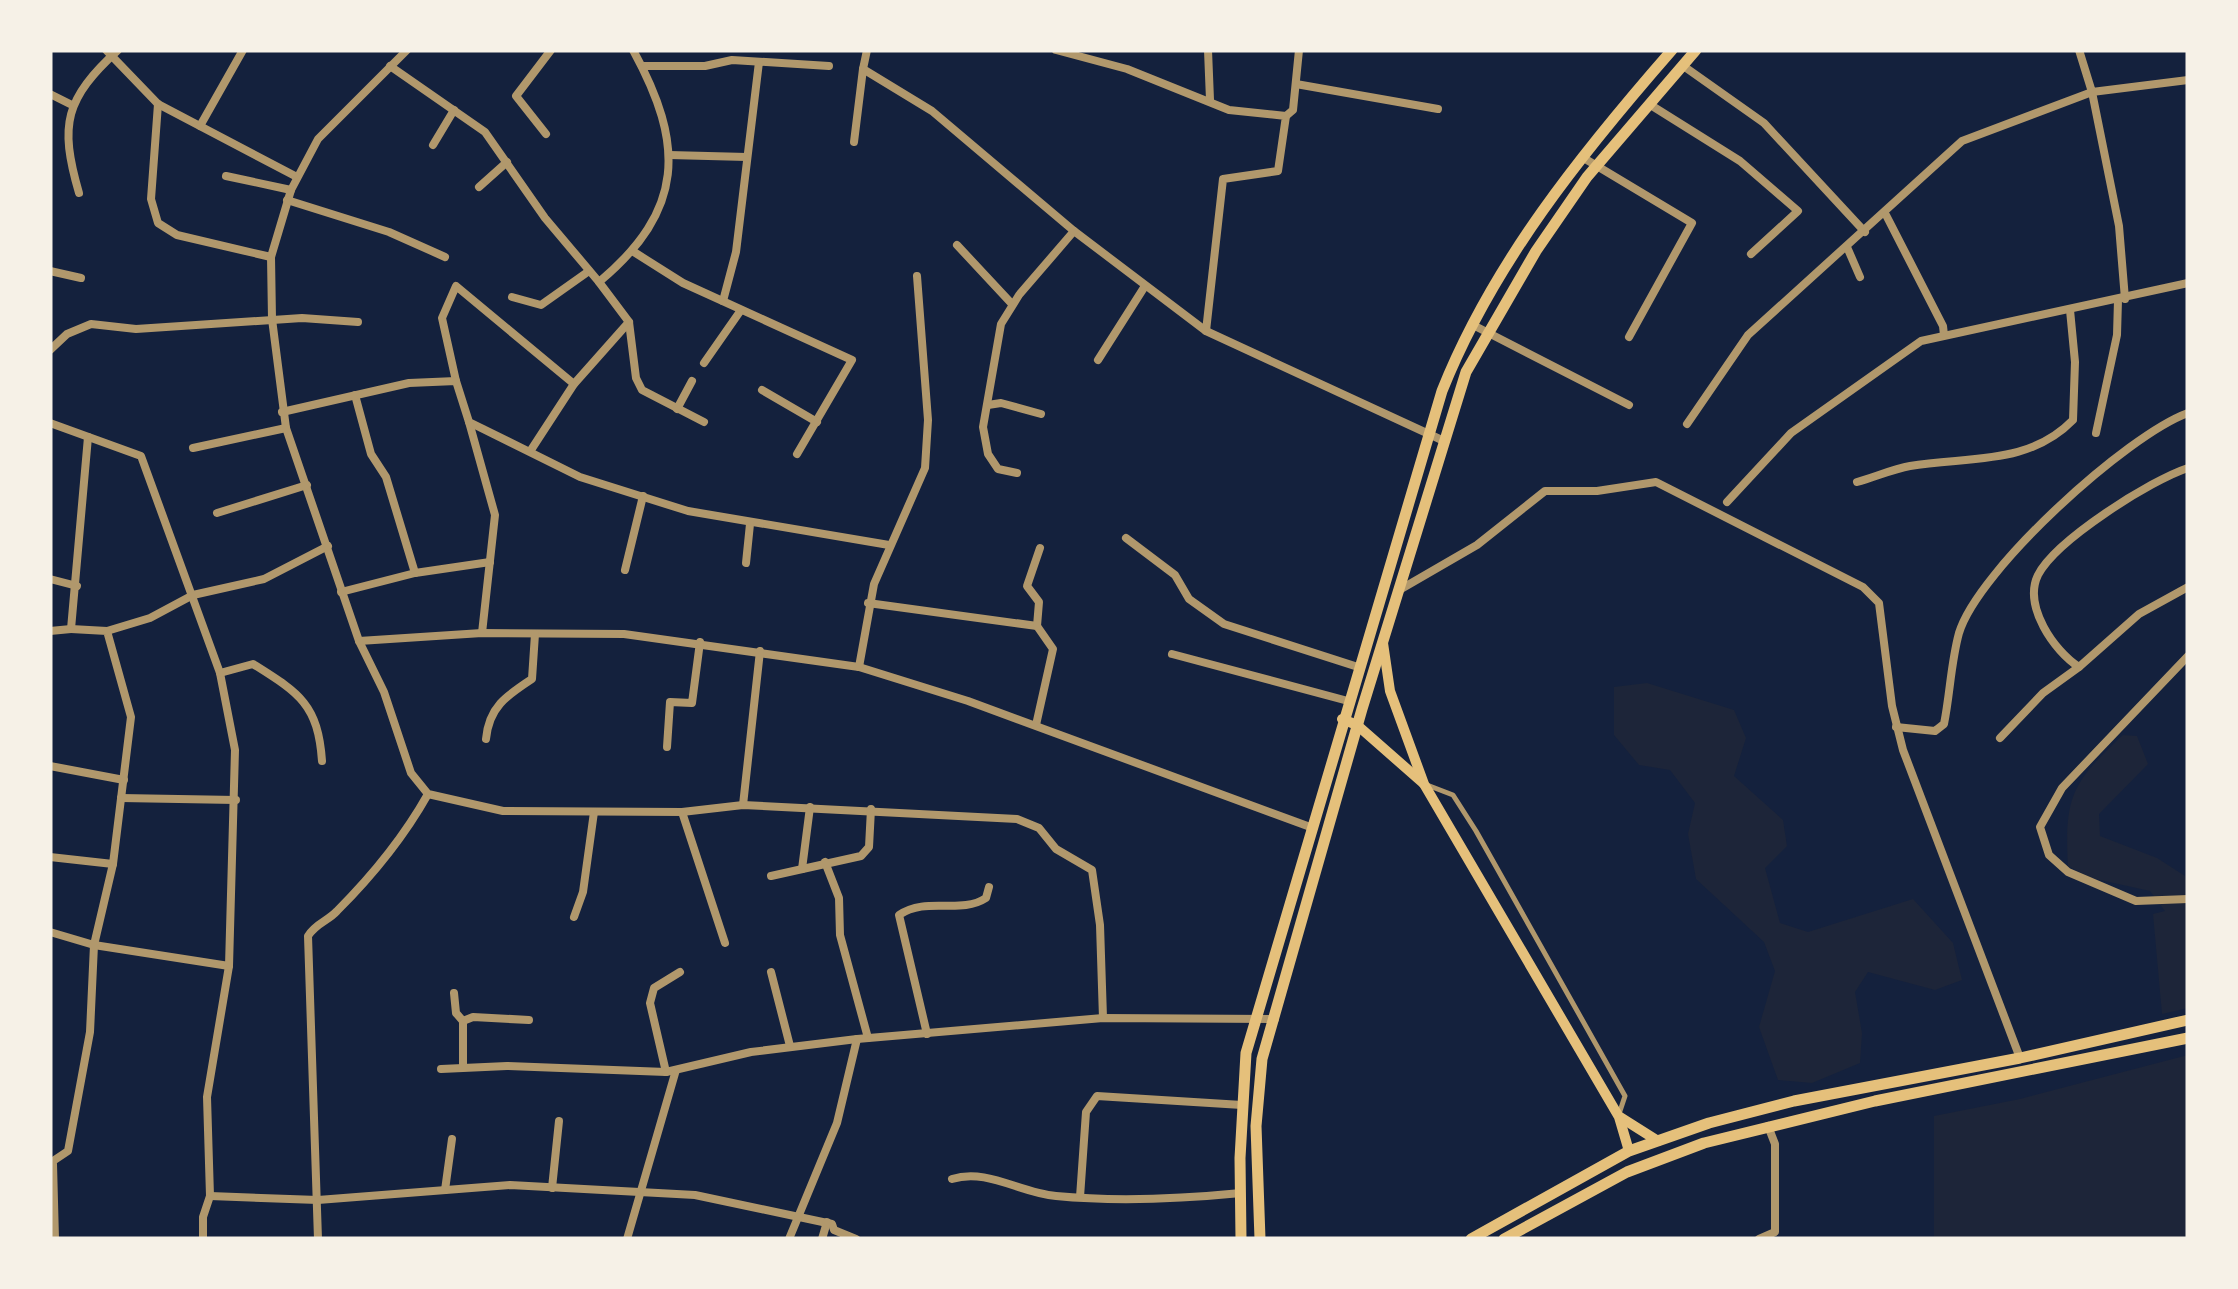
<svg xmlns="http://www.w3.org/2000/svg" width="2238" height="1289" font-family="'DM Sans',sans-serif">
	<rect width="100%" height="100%" fill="#14213d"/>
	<g fill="#1d2539">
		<path d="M1647 683 1734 710 1746 738 1734 776 1783 820 1787 846 1765 868 1780 923 1808 932 1913 899 1953 943 1962 980 1935 990 1868 972 1855 992 1862 1033 1860 1063 1812 1083 1778 1080 1759 1027 1775 971 1764 942 1696 879 1688 834 1695 803 1670 770 1639 765 1614 735V687Z"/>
		<path d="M2123 735 2137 736 2148 764 2099 814 2100 836 2157 858 2185 876 2188 889V1008L2162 1014 2153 914 2165 911 2150 891 2091 878 2068 866C2064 795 2073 782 2123 735Z"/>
		<path d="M2188 1055V1239H1934V1116L2020 1099Z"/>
	</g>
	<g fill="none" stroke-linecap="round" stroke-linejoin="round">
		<path stroke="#b1986c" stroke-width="5" d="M1427 785 1453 795 1476 831 1625 1096 1619 1114"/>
		<g stroke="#b1986c" stroke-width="8">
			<path d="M106 50 158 104 297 177"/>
			<path d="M407 50 318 139 291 190 271 257 272 319 286 428 359 641 384 692 411 773 428 794 503 811 682 812 743 805 1017 819 1039 828 1056 849 1092 870 1100 925 1103 1018"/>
			<path d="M867 50 863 69 932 111 1074 231 1206 331 1444 441"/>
			<path d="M1056 50 1127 69 1229 110 1286 116 1278 171 1223 179 1206 331"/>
			<path d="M1208 50 1210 100"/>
			<path d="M2079 50 2092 92 2188 80"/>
			<path d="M1682 65 1764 123 1865 232"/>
			<path d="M390 66 485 132 545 218 599 282C685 210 685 145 633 50"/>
			<path d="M642 66H705L732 60 829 66"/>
			<path d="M1296 84 1438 109"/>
			<path d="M50 94 72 105"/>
			<path d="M158 104 151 199 158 223 177 235 271 257"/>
			<path d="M1649 104 1740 161 1798 211 1751 254"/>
			<path d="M1286 116 1293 110 1299 50"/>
			<path d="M200 126 243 50"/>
			<path d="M546 134 516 96 551 50"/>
			<path d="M854 142 863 69"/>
			<path d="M433 145 454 110"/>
			<path d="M669 155 747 157"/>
			<path d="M1582 157 1692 223 1629 337"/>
			<path d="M226 176 291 190"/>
			<path d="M479 187 507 162"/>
			<path d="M79 193C59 124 65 99 118 50"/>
			<path d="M287 200 389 232 445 257"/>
			<path d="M1886 215 1943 326 1944 335"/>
			<path d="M957 245 1012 304"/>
			<path d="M1847 247 1860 277"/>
			<path d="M634 252 683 283 852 360 797 454"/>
			<path d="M50 271 81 278"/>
			<path d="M599 282 629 322 636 378 642 390 704 422"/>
			<path d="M512 297 541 305 589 271"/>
			<path d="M723 301 736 252 759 62"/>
			<path d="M1473 325 1629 405"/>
			<path d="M50 350 67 334 91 324 136 329 302 318 358 322"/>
			<path d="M1098 360 1145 286"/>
			<path d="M704 363 741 310"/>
			<path d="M456 381 442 318 456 286 574 384"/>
			<path d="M762 390 817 422"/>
			<path d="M355 395 371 454 386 477 415 573"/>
			<path d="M988 405 1001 403 1041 414"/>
			<path d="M677 409 692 381"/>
			<path d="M282 412 409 383 456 381 469 422 580 477 688 511 889 545"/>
			<path d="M469 422 495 515 482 633"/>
			<path d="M50 423 141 456 220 673 235 750 229 966 207 1097 210 1196 203 1217V1239"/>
			<path d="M1687 424 1748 335 1962 141 2092 92 2119 226 2125 299"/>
			<path d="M2096 433 2117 335 2118 300"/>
			<path d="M193 448 286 428"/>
			<path d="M531 450 574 384 629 322"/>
			<path d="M2188 468C2151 480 2056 540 2038 575 2023 606 2054 651 2079 667L2139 614 2188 587"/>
			<path d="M1017 473 998 469 988 454 983 427 1001 324 1019 295 1074 231"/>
			<path d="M1857 482C1875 477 1893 469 1910 466 1968 456 2028 466 2073 420L2075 362 2070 310"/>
			<path d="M1727 502 1791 433 1921 341 2188 283"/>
			<path d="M217 513 307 485"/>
			<path d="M1126 538 1175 575 1189 599 1224 624 1358 667"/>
			<path d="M746 563 750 524"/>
			<path d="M625 570 643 496"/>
			<path d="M50 579 77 586"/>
			<path d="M1401 589 1477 545 1545 491H1597L1656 482 1863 587 1879 603 1892 706 1903 750 2020 1058"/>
			<path d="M341 592 415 573 490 562"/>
			<path d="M868 603 1037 626 1053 649 1036 725"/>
			<path d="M1037 626 1039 602 1027 586 1040 548"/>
			<path d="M50 631 71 629"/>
			<path d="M107 631 150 618 193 595 264 579 328 546"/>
			<path d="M359 641 482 633 624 634 859 667 968 701 1313 828"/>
			<path d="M1172 654 1348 701"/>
			<path d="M2188 656 2062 788 2040 827 2049 855 2068 872 2136 901 2188 899"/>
			<path d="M859 667 874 584 925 468 928 420 917 276"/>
			<path d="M220 673 253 664C299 693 318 704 322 761"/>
			<path d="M1896 727 1935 731 1944 724C1950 694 1951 662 1959 633 1978 570 2127 435 2188 413"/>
			<path d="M2000 738 2043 693 2079 667"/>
			<path d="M486 739C489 707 506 696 532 679L535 634"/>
			<path d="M667 747 670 702 692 703 700 642"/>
			<path d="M50 766 124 780"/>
			<path d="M121 798 236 800"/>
			<path d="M743 805 760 651"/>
			<path d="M682 812 725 943"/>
			<path d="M50 857 113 864"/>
			<path d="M825 862 839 898 840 935 868 1038"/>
			<path d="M802 869 810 807"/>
			<path d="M771 876 861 856 869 847 871 809"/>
			<path d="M574 917 583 892 594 812"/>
			<path d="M50 932 94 945 229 966"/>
			<path d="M771 972 790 1046"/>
			<path d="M454 993 456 1013 463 1021V1067"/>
			<path d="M463 1021 473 1017 529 1020"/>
			<path d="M927 1034 899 915C927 896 960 915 986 898L989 887"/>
			<path d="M441 1069 507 1066 666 1072 751 1052 857 1039 1103 1018 1275 1019"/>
			<path d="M666 1072 650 1003 654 988 680 972"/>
			<path d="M50 1163 68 1151 90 1032 94 945 113 864 131 717 107 631 71 629 88 437"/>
			<path d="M53 1164 55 1239"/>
			<path d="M952 1179C987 1168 1020 1193 1056 1196 1118 1202 1180 1199 1241 1193"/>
			<path d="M552 1188 559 1121"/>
			<path d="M445 1190 452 1139"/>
			<path d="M210 1196 318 1200 510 1185 695 1195 832 1224 834 1230 856 1239"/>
			<path d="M1080 1197 1086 1112 1097 1096 1242 1105"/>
			<path d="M318 1239 308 936C316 923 328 921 337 911 371 877 405 835 428 794"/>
			<path d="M627 1239 676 1070"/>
			<path d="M789 1239 837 1123 857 1039"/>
			<path d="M822 1239 827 1222"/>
			<path d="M1759 1239 1775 1232V1144L1768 1126"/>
		</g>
		<g stroke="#e5c07b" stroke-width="10">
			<path d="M1383 643 1390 691 1424 784 1619 1117 1629 1151"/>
			<path d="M1342 719 1357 725 1423 783"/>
			<path d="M1620 1117 1658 1141"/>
		</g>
		<g stroke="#e5c07b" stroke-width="11">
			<path d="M1241 1239 1240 1158 1246 1053 1442 391C1493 263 1582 153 1672 50"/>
			<path d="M1260 1239 1256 1126 1262 1059 1362 709 1466 372 1536 251 1587 177 1696 50"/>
			<path d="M1471 1239 1629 1151 1709 1123 1794 1101 2020 1058 2188 1020"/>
			<path d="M1504 1239 1627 1172 1704 1143 1875 1101 2188 1038"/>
		</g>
	</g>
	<rect width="2238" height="1289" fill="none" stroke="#f6f1e7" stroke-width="105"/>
</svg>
